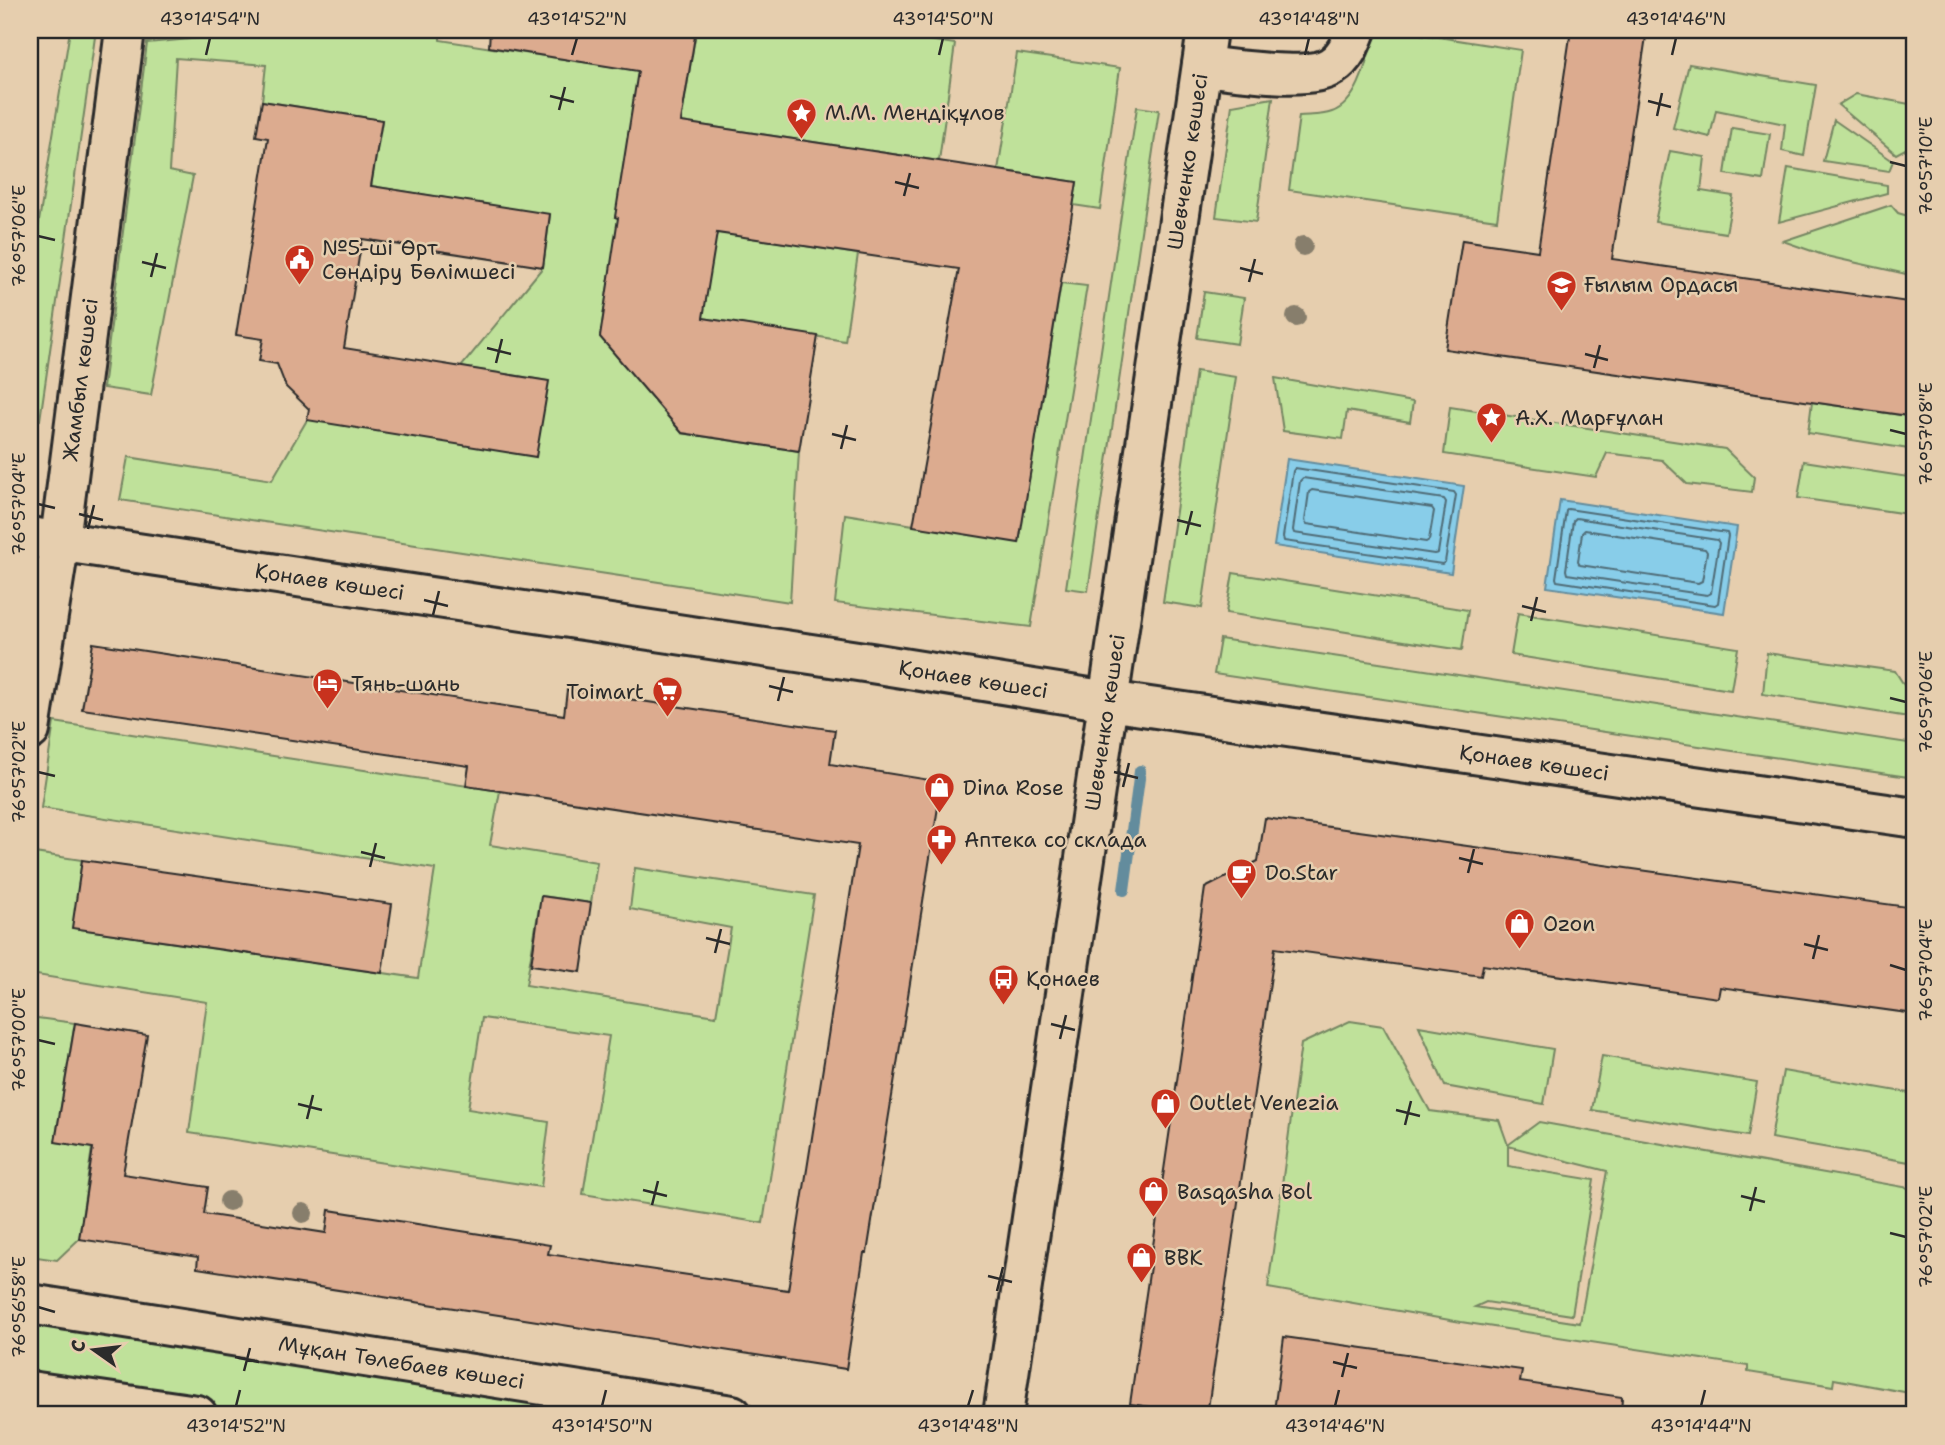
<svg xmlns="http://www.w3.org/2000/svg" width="1945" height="1445" font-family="'Shantell Sans',sans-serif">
	<rect width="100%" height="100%" fill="#e6ceae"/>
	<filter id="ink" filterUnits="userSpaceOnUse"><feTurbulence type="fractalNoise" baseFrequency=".0143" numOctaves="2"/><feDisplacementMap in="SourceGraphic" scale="14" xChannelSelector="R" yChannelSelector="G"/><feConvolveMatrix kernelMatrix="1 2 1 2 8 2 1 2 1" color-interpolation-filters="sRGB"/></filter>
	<g filter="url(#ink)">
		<g fill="#bfe19a" stroke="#758662" stroke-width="2" fill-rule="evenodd">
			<path d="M70 30H96L40 420H30V277Z"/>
			<path d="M290 30H440V40L661 74 615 217 858 254 845 341 703 318 611 266 600 337 682 433 799 451 790 602 120 500 128 457 272 480 307 420 548 381 461 367 543 267 550 215 371 186 382 120 262 101 266 65 176 58 169 171 193 176 151 395 103 388 147 43Z"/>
			<path d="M696 30H862L955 44 939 161 681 122Z"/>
			<path d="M1375 30H1394L1521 50 1497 220 1289 190 1299 116C1309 115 1322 116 1332 112 1360 102 1368 55 1375 30Z"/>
			<path d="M1017 53 1120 68 1100 209 1073 205 1077 182 998 170Z"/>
			<path d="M1689 64 1816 85 1804 156 1782 151 1785 124 1716 110 1710 137 1673 128Z"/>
			<path d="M1856 94 1915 105V144L1896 154 1838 105Z"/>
			<path d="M1273 98 1256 222 1216 217 1232 105Z"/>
			<path d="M1137 107 1159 110 1088 591 1066 588Z"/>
			<path d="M1834 120 1893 161 1889 171 1823 161Z"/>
			<path d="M1732 128 1770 134 1763 180 1725 174Z"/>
			<path d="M1670 151 1705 157 1701 191 1733 196 1726 233 1655 222Z"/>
			<path d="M1788 168 1887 185V193L1779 222Z"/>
			<path d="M1891 205 1898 213 1915 218V276L1826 256 1783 241Z"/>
			<path d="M1061 283 1087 286 1031 627 835 603 845 514 1019 542Z"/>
			<path d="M1204 292 1244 298 1237 344 1197 338Z"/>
			<path d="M1196 371 1236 377 1202 608 1163 602Z"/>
			<path d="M1275 378 1413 402 1410 422 1347 411 1343 439 1283 431Z"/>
			<path d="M1812 402 1915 417V450L1808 433Z"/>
			<path d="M1450 407 1725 449 1754 477 1752 492 1687 484 1662 460 1607 453 1596 477 1444 454Z"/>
			<path d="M1804 461 1915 478V515L1798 498Z"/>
			<path d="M1233 573 1468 610 1462 650 1226 613Z"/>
			<path d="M1518 613 1738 648 1731 690 1511 655Z"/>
			<path d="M1220 639 1915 744V778L1214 674Z"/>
			<path d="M1767 653 1895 671 1915 702V718L1763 694Z"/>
			<path d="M54 722 500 791 490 845 597 862 591 903 541 896 526 985 716 1016 731 928 630 909 635 868 814 895 763 1223 583 1194 609 1036 482 1018 468 1109 549 1122 541 1187 189 1133 207 1002 30 974V882L34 853 82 860 73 928 418 978 435 869 41 808Z"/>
			<path d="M30 1017 75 1023 55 1142 92 1148 79 1239 57 1260 30 1256Z"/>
			<path d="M1350 1021 1383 1026 1430 1111 1499 1120 1508 1145 1539 1122 1915 1189V1394L1834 1379 1833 1386 1748 1372V1366L1461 1322 1268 1288 1301 1044ZM1508 1146 1607 1171 1580 1323 1475 1307 1486 1302 1572 1315 1594 1180 1508 1166Z"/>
			<path d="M1419 1026 1553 1049 1544 1104 1445 1086Z"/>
			<path d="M1602 1056 1757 1082 1748 1136 1592 1110Z"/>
			<path d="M1783 1071 1915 1094V1163L1771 1138Z"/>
			<path d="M30 1304 732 1415H198L30 1390Z"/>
		</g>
		<g fill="#88cde9" stroke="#638c9d" stroke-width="2">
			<path d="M1287 459 1464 486 1451 573 1274 546Z"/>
			<path d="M1560 500 1737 527 1724 613 1547 587Z"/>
		</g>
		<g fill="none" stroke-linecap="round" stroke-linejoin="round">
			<g stroke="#506c77" stroke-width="2">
				<path d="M1295 468 1454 492 1456 495 1445 562 1442 564 1284 541 1283 537 1293 471Z"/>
				<path d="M1303 478 1444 499 1446 502 1438 553 1434 554 1294 533 1293 530 1300 481Z"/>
				<path d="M1312 490 1432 508 1434 511 1429 540 1426 542 1307 524 1305 521 1309 492Z"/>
				<path d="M1568 509 1727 533 1728 536 1718 603 1715 605 1557 581 1556 578 1566 511Z"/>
				<path d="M1576 518 1717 540 1719 543 1711 593 1707 595 1567 574 1566 570 1573 521Z"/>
				<path d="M1585 530 1705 549 1707 552 1702 581 1698 583 1580 565 1578 562 1582 533Z"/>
			</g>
			<path stroke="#638c9d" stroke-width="12" d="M1124 890 1140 771"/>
		</g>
		<g fill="#dcab8f" stroke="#2b2b2b" stroke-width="2">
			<path d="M490 30H696L681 122 1077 182 1019 543 913 526 959 269 717 233 703 318 818 336 799 451 682 433 600 337 618 218 615 217 638 71 489 47Z"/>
			<path d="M1571 30H1647L1612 259 1915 303V417L1445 349 1462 240 1538 251Z"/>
			<path d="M262 101 382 120 371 186 550 214 543 267 362 239 344 348 549 381 536 457 307 420 309 409 286 387 277 364 259 361 263 339 236 335 268 138 256 136Z"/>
			<path d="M93 643 564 715 567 690 835 730 830 764 942 782 867 1253H864L846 1369 197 1268 198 1257 79 1239 93 1148 55 1142 75 1023 147 1035 123 1174 208 1187 204 1214 326 1233 329 1210 550 1245 548 1254 788 1290 858 845 466 786 469 766 82 709Z"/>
			<path d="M1265 818 1915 908V1014L1720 987 1718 998 1483 965 1481 976 1275 948 1207 1415 1130 1404 1205 888 1258 861Z"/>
			<path d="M82 860 392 904 382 973 72 928Z"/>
			<path d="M541 896 591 903 581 972 531 965Z"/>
			<path d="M1284 1337 1522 1370 1520 1382 1622 1397 1621 1415H1306L1274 1411Z"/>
		</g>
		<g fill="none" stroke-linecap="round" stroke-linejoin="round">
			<defs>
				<g id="minor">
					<path d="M1202 66C1233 69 1308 82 1332 66 1345 58 1351 43 1356 30"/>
					<path id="s1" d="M30 537 871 663 1108 701 1915 818"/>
					<path id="s2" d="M30 730 60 540 125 30"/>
					<path id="s3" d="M30 1304 732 1415"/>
					<path d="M30 1391 197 1415"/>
					<path id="s4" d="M1003 1415 1207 30"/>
				</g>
			</defs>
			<use href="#minor" stroke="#2b2b2b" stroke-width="44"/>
			<use href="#minor" stroke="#e6ceae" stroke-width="38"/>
		</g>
		<g fill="#877e6c">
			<circle cx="1303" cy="246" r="10"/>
			<circle cx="1296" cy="317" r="10"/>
			<circle cx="229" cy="1201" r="10"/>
			<circle cx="303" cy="1213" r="10"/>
		</g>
	</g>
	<path fill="none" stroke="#2b2b2b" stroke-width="2.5" d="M206 55 210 38M572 55 577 38M939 55 943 38M1305 55 1309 38M1672 55 1676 38M550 96 574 102M1648 101 1671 107M559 110 565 87M1657 116 1662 93M1890 162 1906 166M895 182 919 188M904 196 910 173M38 236 55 240M142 262 166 268M1240 268 1263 274M151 277 157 253M1249 282 1255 259M487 348 511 354M1585 354 1608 360M496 363 502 339M1594 368 1600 345M1890 430 1906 434M832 434 856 440M841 449 847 425M38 504 55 508M79 514 103 520M1177 520 1201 526M88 529 94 505M1186 535 1192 511M424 600 448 606M1522 606 1546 612M433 615 439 591M1531 621 1537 597M769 686 793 692M1890 698 1906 702M778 701 784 677M38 772 55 776M1114 772 1138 778M1123 787 1129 763M361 852 385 858M1459 858 1483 864M370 867 376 843M1468 873 1474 849M706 938 730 944M1804 944 1828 950M715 953 721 929M1813 959 1819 935M1890 965 1906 970M1051 1024 1075 1030M1060 1039 1066 1015M38 1040 55 1044M298 1104 322 1110M1396 1110 1420 1116M307 1119 313 1095M1405 1125 1411 1101M643 1190 667 1196M1741 1196 1765 1202M652 1205 658 1181M1750 1211 1756 1187M1890 1233 1906 1237M988 1276 1012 1282M997 1291 1003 1267M38 1307 55 1312M235 1357 259 1362M1333 1362 1357 1368M244 1371 250 1348M1342 1377 1348 1353M236 1406 240 1390M602 1406 606 1390M968 1406 973 1390M1335 1406 1339 1390M1701 1406 1705 1390"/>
	<defs>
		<symbol id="sight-pin" viewBox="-11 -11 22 30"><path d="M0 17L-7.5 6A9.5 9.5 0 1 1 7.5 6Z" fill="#c8321e" stroke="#e6ceae"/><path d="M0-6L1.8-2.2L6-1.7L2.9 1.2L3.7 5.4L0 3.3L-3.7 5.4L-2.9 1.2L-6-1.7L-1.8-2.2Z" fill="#fff"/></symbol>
		<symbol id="civic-pin" viewBox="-11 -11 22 30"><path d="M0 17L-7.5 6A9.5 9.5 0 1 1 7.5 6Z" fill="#c8321e" stroke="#e6ceae"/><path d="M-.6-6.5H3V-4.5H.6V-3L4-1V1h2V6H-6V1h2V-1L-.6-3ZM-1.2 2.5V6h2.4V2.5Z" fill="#fff"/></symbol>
		<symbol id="university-pin" viewBox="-11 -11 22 30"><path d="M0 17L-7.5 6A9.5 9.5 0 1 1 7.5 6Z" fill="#c8321e" stroke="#e6ceae"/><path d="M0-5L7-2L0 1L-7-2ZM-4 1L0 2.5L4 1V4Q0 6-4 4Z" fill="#fff"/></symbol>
		<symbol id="hotel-pin" viewBox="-11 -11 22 30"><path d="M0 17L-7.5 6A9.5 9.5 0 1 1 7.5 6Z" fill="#c8321e" stroke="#e6ceae"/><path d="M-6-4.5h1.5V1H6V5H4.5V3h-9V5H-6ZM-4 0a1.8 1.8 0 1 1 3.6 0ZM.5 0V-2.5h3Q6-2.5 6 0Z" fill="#fff"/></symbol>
		<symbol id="supermarket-pin" viewBox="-11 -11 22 30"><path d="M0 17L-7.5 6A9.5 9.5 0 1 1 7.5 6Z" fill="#c8321e" stroke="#e6ceae"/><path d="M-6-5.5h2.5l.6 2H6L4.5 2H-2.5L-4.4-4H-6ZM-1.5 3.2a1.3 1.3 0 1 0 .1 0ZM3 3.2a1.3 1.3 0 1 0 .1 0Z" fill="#fff"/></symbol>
		<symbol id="shop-pin" viewBox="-11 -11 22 30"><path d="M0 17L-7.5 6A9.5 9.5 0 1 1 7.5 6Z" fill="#c8321e" stroke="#e6ceae"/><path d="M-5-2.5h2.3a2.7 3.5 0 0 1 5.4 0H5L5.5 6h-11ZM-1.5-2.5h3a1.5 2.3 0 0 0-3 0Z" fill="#fff"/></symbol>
		<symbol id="pharmacy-pin" viewBox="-11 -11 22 30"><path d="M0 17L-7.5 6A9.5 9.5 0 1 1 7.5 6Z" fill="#c8321e" stroke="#e6ceae"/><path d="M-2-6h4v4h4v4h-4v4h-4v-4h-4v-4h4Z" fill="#fff"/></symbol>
		<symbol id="cafe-pin" viewBox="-11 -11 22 30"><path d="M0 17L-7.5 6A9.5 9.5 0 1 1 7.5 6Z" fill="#c8321e" stroke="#e6ceae"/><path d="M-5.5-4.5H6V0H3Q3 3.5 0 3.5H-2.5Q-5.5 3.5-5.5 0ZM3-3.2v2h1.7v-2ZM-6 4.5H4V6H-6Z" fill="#fff"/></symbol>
		<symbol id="bus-pin" viewBox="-11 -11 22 30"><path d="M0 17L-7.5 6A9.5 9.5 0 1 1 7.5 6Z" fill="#c8321e" stroke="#e6ceae"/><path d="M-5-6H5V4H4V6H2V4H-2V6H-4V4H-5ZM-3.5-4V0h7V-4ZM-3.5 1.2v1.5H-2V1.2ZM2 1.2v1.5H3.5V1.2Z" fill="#fff"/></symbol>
	</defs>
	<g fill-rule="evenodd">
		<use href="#sight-pin" x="784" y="96" width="35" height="47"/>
		<use href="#civic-pin" x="282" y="242" width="35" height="47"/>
		<use href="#university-pin" x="1544" y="268" width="35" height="47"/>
		<use href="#sight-pin" x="1474" y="400" width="35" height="47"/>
		<use href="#hotel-pin" x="310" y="666" width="35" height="47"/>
		<use href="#supermarket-pin" x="650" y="674" width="35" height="47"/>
		<use href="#shop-pin" x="922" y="770" width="35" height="47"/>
		<use href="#pharmacy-pin" x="924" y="822" width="35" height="47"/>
		<use href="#cafe-pin" x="1224" y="856" width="35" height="47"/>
		<use href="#shop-pin" x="1502" y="906" width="35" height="47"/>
		<use href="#bus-pin" x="986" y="962" width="35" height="47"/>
		<use href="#shop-pin" x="1148" y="1086" width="35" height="47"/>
		<use href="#shop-pin" x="1136" y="1174" width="35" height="47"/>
		<use href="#shop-pin" x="1124" y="1240" width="35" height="47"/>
	</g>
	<g text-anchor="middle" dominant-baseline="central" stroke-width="5" stroke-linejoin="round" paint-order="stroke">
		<g font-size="21" fill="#2b2b2b" stroke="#e6ceae" text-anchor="start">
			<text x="825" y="113">М.М. Мендіқұлов</text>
			<text x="322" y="248">№5-ші Өрт<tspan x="322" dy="24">Сөндіру Бөлімшесі</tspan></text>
			<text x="1584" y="285">Ғылым Ордасы</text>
			<text x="1515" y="418">А.Х. Марғұлан</text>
			<text x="351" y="684">Тянь-шань</text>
			<text x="644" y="692" text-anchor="end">Toimart</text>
			<text x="963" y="788">Dina Rose</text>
			<text x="964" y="840">Аптека со склада</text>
			<text x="1265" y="873">Do.Star</text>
			<text x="1543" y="924">Ozon</text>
			<text x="1026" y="979">Қонаев</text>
			<text x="1189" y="1103">Outlet Venezia</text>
			<text x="1177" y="1192">Basqasha Bol</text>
			<text x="1164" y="1258">BBK</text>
		</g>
		<g font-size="21" fill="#2b2b2b" stroke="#e6ceae">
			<text stroke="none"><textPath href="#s4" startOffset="1267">Шевченко көшесі</textPath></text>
			<text stroke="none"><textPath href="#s2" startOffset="354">Жамбыл көшесі</textPath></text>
			<text stroke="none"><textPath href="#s1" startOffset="303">Қонаев көшесі</textPath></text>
			<text stroke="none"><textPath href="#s1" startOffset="954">Қонаев көшесі</textPath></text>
			<text stroke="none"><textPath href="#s4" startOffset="700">Шевченко көшесі</textPath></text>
			<text stroke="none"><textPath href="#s1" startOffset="1521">Қонаев көшесі</textPath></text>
			<text stroke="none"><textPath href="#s3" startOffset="376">Мұқан Төлебаев көшесі</textPath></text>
		</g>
	</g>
	<rect width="1945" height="1445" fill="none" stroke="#e6ceae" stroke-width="77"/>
	<g transform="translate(94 1350) rotate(284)" stroke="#e6ceae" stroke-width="5" paint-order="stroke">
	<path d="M0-5L12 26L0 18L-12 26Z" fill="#2b2b2b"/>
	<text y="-10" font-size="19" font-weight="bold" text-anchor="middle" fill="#2b2b2b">С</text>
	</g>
	<rect x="38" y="38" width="1868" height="1368" fill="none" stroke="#2b2b2b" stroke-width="2.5"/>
	<g font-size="18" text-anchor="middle" fill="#2b2b2b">
		<text x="210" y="25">43°14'54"N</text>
		<text x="577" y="25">43°14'52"N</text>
		<text x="943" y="25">43°14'50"N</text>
		<text x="1309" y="25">43°14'48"N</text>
		<text x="1676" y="25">43°14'46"N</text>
		<text transform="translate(1926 166) rotate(-90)" y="6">76°57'10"E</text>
		<text transform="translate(19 236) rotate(-90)" y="6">76°57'06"E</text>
		<text transform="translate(1926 434) rotate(-90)" y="6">76°57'08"E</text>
		<text transform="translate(19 504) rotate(-90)" y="6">76°57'04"E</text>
		<text transform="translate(1926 702) rotate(-90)" y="6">76°57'06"E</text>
		<text transform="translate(19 772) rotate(-90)" y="6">76°57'02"E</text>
		<text transform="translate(1926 970) rotate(-90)" y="6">76°57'04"E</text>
		<text transform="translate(19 1040) rotate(-90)" y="6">76°57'00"E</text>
		<text transform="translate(1926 1237) rotate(-90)" y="6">76°57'02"E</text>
		<text transform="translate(19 1307) rotate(-90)" y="6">76°56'58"E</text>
		<text x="236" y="1432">43°14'52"N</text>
		<text x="602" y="1432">43°14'50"N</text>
		<text x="968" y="1432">43°14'48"N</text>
		<text x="1335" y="1432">43°14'46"N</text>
		<text x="1701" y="1432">43°14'44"N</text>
	</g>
</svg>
